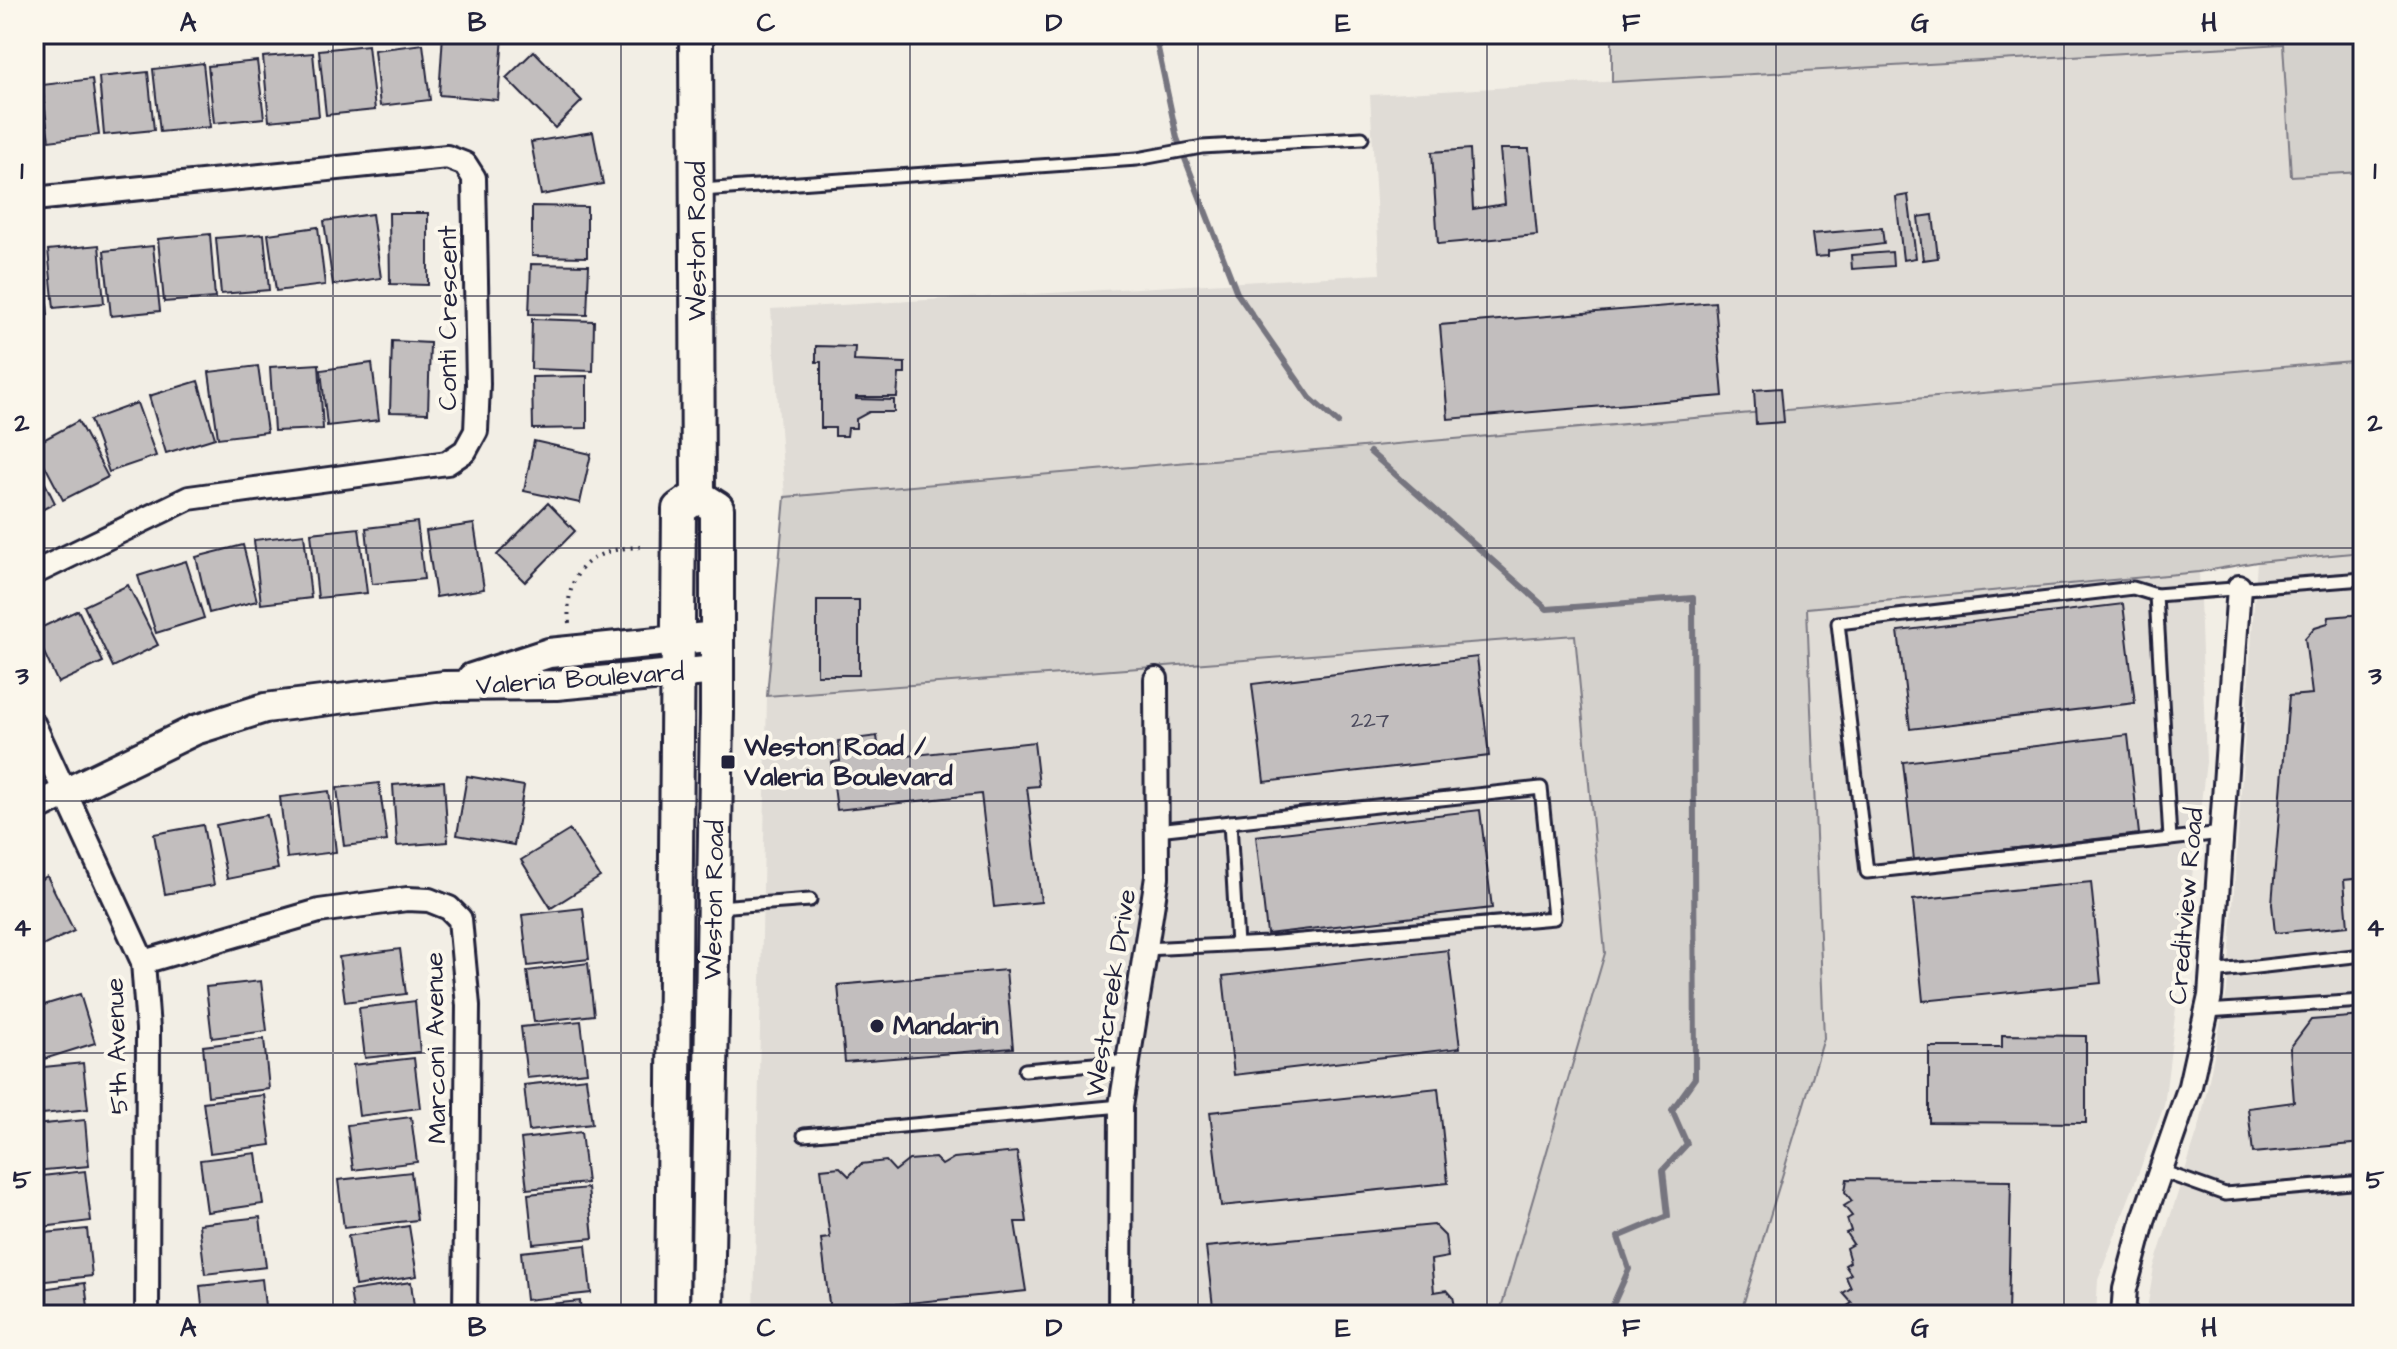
<svg xmlns="http://www.w3.org/2000/svg" width="2397" height="1349" font-family="'Architects Daughter',sans-serif">
	<rect width="100%" height="100%" fill="#f2eee5"/>
	<filter id="ink" filterUnits="userSpaceOnUse"><feTurbulence type="fractalNoise" baseFrequency=".0125" numOctaves="2"/><feDisplacementMap in="SourceGraphic" scale="16" xChannelSelector="R" yChannelSelector="G"/><feConvolveMatrix kernelMatrix="1 2 1 2 8 2 1 2 1" color-interpolation-filters="sRGB"/></filter>
	<g filter="url(#ink)">
		<g fill="#e0dcd6">
			<path d="M2283 44 2291 176 2363 172V360L785 497 771 309 1380 274 1370 95Z"/>
			<path d="M2363 552V1315H2146L2154 1267 2200 1124 2227 991 2257 562Z"/>
			<path d="M2199 572 2206 762 2164 1106 2098 1280 2096 1315H1740L1824 1038 1807 608Z"/>
			<path d="M1575 635 1605 953 1499 1315H754L767 696Z"/>
		</g>
		<g fill="#d4d1cc" stroke="#7b7a84" stroke-width="2">
			<path d="M1612 34H2363V172L2291 176 2283 44 1612 82Z"/>
			<path d="M2363 360V552L2257 562 2199 572 1807 608 1824 1038 1740 1315H1499L1605 953 1575 635 767 696 785 497Z"/>
		</g>
		<g fill="none" stroke-linecap="round" stroke-linejoin="round">
			<g stroke="#76747f" stroke-width="6">
				<path d="M1155 34 1177 138 1237 293 1310 398 1338 423"/>
				<path d="M1370 452 1547 609 1693 598 1695 1078 1672 1110 1687 1144 1663 1170 1668 1216 1618 1237 1629 1269 1611 1309 1612 1315"/>
			</g>
		</g>
		<g fill="#c2bebe" stroke="#22223b" stroke-width="2">
			<path d="M443 34 503 36 498 100 439 95Z"/>
			<path d="M423 44 430 100 380 106 374 50Z"/>
			<path d="M368 45 375 110 326 115 319 50Z"/>
			<path d="M534 51 582 101 555 128 506 78Z"/>
			<path d="M313 53 319 116 269 121 263 57Z"/>
			<path d="M257 61 264 118 214 123 208 66Z"/>
			<path d="M203 63 210 127 160 132 153 69Z"/>
			<path d="M148 72 154 130 104 135 99 77Z"/>
			<path d="M92 79 99 135 49 141 42 85Z"/>
			<path d="M34 90H37L43 146 34 147Z"/>
			<path d="M593 132 603 184 541 195 531 142Z"/>
			<path d="M1470 149 1473 209 1505 204 1500 149H1529L1537 235 1438 244 1432 152Z"/>
			<path d="M1908 195 1916 258 1903 260 1896 197Z"/>
			<path d="M532 206 587 207V257L532 256Z"/>
			<path d="M389 213H428V285L390 284Z"/>
			<path d="M372 214 381 278 333 285 324 221Z"/>
			<path d="M1933 215 1938 258 1923 260 1918 217Z"/>
			<path d="M318 227 325 285 276 291 268 234Z"/>
			<path d="M1882 228 1884 244 1828 251V256L1815 257 1812 234Z"/>
			<path d="M210 234 215 298 164 302 158 239Z"/>
			<path d="M264 234 269 290 221 294 216 238Z"/>
			<path d="M99 245 104 303 54 308 48 250Z"/>
			<path d="M153 246 160 311 111 316 104 251Z"/>
			<path d="M34 251H42L48 315 34 316Z"/>
			<path d="M1892 252 1893 266 1852 269 1851 255Z"/>
			<path d="M531 264 589 265 587 315 529 314Z"/>
			<path d="M1715 302 1723 396 1448 419 1440 325Z"/>
			<path d="M532 319 594 321 593 371 531 369Z"/>
			<path d="M392 341 430 343 428 413 390 412Z"/>
			<path d="M816 346 855 347 854 361 905 363V374H899L897 397H856V399L894 400V412H869L856 419V428H848L847 436H835V428H821V362H816Z"/>
			<path d="M372 363 379 420 327 426 321 370Z"/>
			<path d="M319 364 323 429 274 431 270 367Z"/>
			<path d="M258 366 267 432 218 438 209 372Z"/>
			<path d="M587 376V428L533 429 532 377Z"/>
			<path d="M198 381 215 438 166 453 149 396Z"/>
			<path d="M1781 388 1784 422 1756 424 1754 390Z"/>
			<path d="M137 403 156 456 109 472 90 420Z"/>
			<path d="M78 421 108 477 63 500 34 445Z"/>
			<path d="M534 441 591 454 580 503 524 491Z"/>
			<path d="M38 469 55 503 34 514V471Z"/>
			<path d="M548 503 575 531 525 582 497 555Z"/>
			<path d="M417 522 424 579 372 584 366 528Z"/>
			<path d="M474 524 484 589 436 597 426 531Z"/>
			<path d="M359 528 367 593 318 598 311 533Z"/>
			<path d="M304 534 311 598 261 604 254 540Z"/>
			<path d="M243 545 257 601 209 613 196 557Z"/>
			<path d="M186 561 204 618 156 633 138 576Z"/>
			<path d="M128 585 158 645 113 667 84 606Z"/>
			<rect x="817" y="600" width="42" height="75"/>
			<path d="M2123 604 2135 703 1910 729 1898 631Z"/>
			<path d="M78 610 103 662 58 683 34 631Z"/>
			<path d="M2363 614V878L2344 880 2348 926 2275 933 2272 904 2289 696 2312 694 2305 638 2315 627 2328 623 2329 617Z"/>
			<path d="M1477 657 1489 756 1264 782 1252 684Z"/>
			<path d="M2128 735 2139 834 1914 860 1903 762Z"/>
			<path d="M877 736 880 759 1034 742 1039 786 1027 787 1041 902 994 907 981 794 837 810 831 762 840 761 838 741Z"/>
			<path d="M467 776 524 786 514 845 457 835Z"/>
			<path d="M444 781 448 842 397 846 393 785Z"/>
			<path d="M379 783 387 841 344 846 337 788Z"/>
			<path d="M329 791 336 852 287 858 280 797Z"/>
			<path d="M1480 810 1492 908 1267 934 1256 836Z"/>
			<path d="M267 815 278 869 227 879 216 825Z"/>
			<path d="M203 825 214 885 165 894 154 834Z"/>
			<path d="M570 830 600 877 551 908 521 860Z"/>
			<path d="M47 876 74 931 34 950V883Z"/>
			<path d="M2091 882 2101 983 1923 1001 1913 900Z"/>
			<path d="M583 908 589 959 528 966 522 915Z"/>
			<path d="M400 949 406 994 345 1002 339 957Z"/>
			<path d="M1448 950 1460 1048 1234 1075 1223 976Z"/>
			<path d="M588 963 594 1015 534 1022 527 971Z"/>
			<path d="M1006 970 1013 1048 845 1062 838 985Z"/>
			<path d="M261 981 267 1031 212 1038 206 987Z"/>
			<path d="M80 994 95 1043 35 1062 34 1008Z"/>
			<path d="M415 1001 420 1052 365 1058 359 1008Z"/>
			<path d="M2363 1016V1143L2253 1153 2248 1108 2294 1102 2290 1048 2311 1020Z"/>
			<path d="M581 1021 587 1072 527 1078 521 1027Z"/>
			<path d="M2002 1035 2086 1036V1123L1929 1122V1047H2002Z"/>
			<path d="M264 1039 269 1089 208 1096 203 1046Z"/>
			<path d="M414 1058 420 1108 359 1116 353 1065Z"/>
			<path d="M83 1063 88 1109 34 1115V1068Z"/>
			<path d="M586 1078 592 1124 529 1131 524 1085Z"/>
			<path d="M1438 1088 1448 1183 1221 1206 1210 1112Z"/>
			<path d="M264 1095 271 1145 210 1153 203 1102Z"/>
			<path d="M411 1117 417 1162 353 1170 347 1125Z"/>
			<path d="M85 1120 89 1166 34 1171V1125Z"/>
			<path d="M581 1132 587 1183 527 1189 521 1139Z"/>
			<path d="M1017 1152 1027 1222H1015L1026 1291 830 1311 821 1239 830 1238 821 1169 840 1167 849 1176 861 1164 886 1161 895 1171 909 1160 935 1158 942 1165 954 1158Z"/>
			<path d="M256 1153 263 1204 207 1212 200 1160Z"/>
			<path d="M85 1171 91 1221 34 1228V1177Z"/>
			<path d="M411 1172 417 1220 344 1228 338 1180Z"/>
			<path d="M1847 1179 2011 1181 2008 1315H1844V1308L1852 1303 1843 1293 1851 1288 1846 1277 1851 1274 1845 1265 1850 1262 1846 1248 1853 1244 1846 1233 1851 1231 1847 1219 1852 1216 1844 1206 1852 1201 1845 1192Z"/>
			<path d="M588 1188 593 1238 533 1244 528 1194Z"/>
			<path d="M260 1217 266 1267 205 1274 199 1224Z"/>
			<path d="M1434 1225 1445 1236 1448 1257 1431 1260 1434 1292 1447 1290 1453 1297 1456 1310 1453 1315H1214L1206 1247Z"/>
			<path d="M409 1226 417 1276 355 1286 348 1236Z"/>
			<path d="M87 1229 92 1276 37 1282 34 1234Z"/>
			<path d="M586 1245 591 1293 526 1300 521 1252Z"/>
			<path d="M262 1279 266 1315H203L200 1286Z"/>
			<path d="M411 1282 415 1315H354L350 1291Z"/>
			<path d="M85 1283 89 1315H34V1290Z"/>
			<path d="M580 1301 581 1315H520L519 1307Z"/>
		</g>
		<g fill="none" stroke-linecap="round" stroke-linejoin="round">
			<defs>
				<g id="service">
					<path d="M701 190 1137 159 1202 147 1362 138"/>
					<path d="M2156 595 2170 839 2221 833"/>
					<path d="M1230 822 1237 945"/>
					<path d="M2170 839 1867 872 1838 623 2133 588 2156 595 2363 579"/>
					<path d="M718 907 810 900"/>
					<path d="M1145 949 1267 943 1554 918 1541 788 1157 830"/>
					<path d="M2211 972 2363 955"/>
					<path d="M2206 1011 2363 1001"/>
					<path d="M1025 1070 1128 1061"/>
					<path d="M804 1135 1121 1106"/>
					<path d="M2161 1171 2225 1194 2363 1182"/>
				</g>
				<g id="minor">
					<path d="M34 199 447 157 465 164 474 178 478 384 476 431 465 451 447 463 189 498 34 573"/>
					<path d="M34 725 143 962 148 1029 147 1315"/>
					<path d="M143 962 319 911 407 899 429 900 449 908 460 919 468 1006 465 1315"/>
					<path d="M1120 1315 1121 1106 1157 877 1156 679"/>
					<path d="M2123 1315 2125 1289 2144 1218 2190 1086 2210 996 2239 587"/>
				</g>
				<g id="tertiary">
					<path d="M472 678 549 653 717 636"/>
					<path d="M34 808 195 730 265 708 444 686 556 685 717 670"/>
				</g>
				<g id="secondary">
					<path d="M696 34 698 496"/>
					<path d="M698 496 717 508V714L707 1315"/>
					<path d="M672 1315 679 509 698 496"/>
				</g>
			</defs>
			<use href="#service" stroke="#22223b" stroke-width="17"/>
			<use href="#minor" stroke="#22223b" stroke-width="28"/>
			<use href="#tertiary" stroke="#22223b" stroke-width="34"/>
			<use href="#secondary" stroke="#22223b" stroke-width="38"/>
			<path stroke="#22223b" stroke-width="4" stroke-dasharray="2 6" stroke-linecap="butt" d="M569 623C564 568 593 547 646 547"/>
			<use href="#service" stroke="#fbf7ec" stroke-width="11"/>
			<use href="#minor" stroke="#fbf7ec" stroke-width="22"/>
			<use href="#tertiary" stroke="#fbf7ec" stroke-width="28"/>
			<use href="#secondary" stroke="#fbf7ec" stroke-width="32"/>
		</g>
	</g>
	<path fill="none" stroke="#22223b" stroke-width="2" stroke-opacity="0.55" d="M333 34V1315M621 34V1315M910 34V1315M1198 34V1315M1487 34V1315M1776 34V1315M2064 34V1315M34 296H2363M34 548H2363M34 801H2363M34 1053H2363"/>
	<g fill="#22223b" stroke="#fbf7ec" stroke-width="3">
		<rect x="720" y="754" width="16" height="16" rx="4"/>
		<circle cx="877" cy="1026" r="8"/>
	</g>
	<g text-anchor="middle" dominant-baseline="central" stroke-width="8" stroke-linejoin="round" paint-order="stroke">
		<g font-size="22" fill="#4a495c">
			<text x="1370" y="720">227</text>
		</g>
		<g font-size="26" fill="#22223b" stroke="#fbf7ec">
			<text transform="translate(697 241) rotate(-90)">Weston Road</text>
			<text transform="translate(448 318) rotate(-90)">Conti Crescent</text>
			<text transform="translate(580 679) rotate(-4)">Valeria Boulevard</text>
			<text transform="translate(714 900) rotate(-89)">Weston Road</text>
			<text transform="translate(2186 906) rotate(-85)">Creditview Road</text>
			<text transform="translate(1111 993) rotate(-81)">Westcreek Drive</text>
			<text transform="translate(117 1046) rotate(-92)">5th Avenue</text>
			<text transform="translate(436 1048) rotate(-91)">Marconi Avenue</text>
		</g>
		<g font-size="26" font-weight="bold" fill="#22223b" stroke="#fbf7ec" text-anchor="start">
			<text x="744" y="747">Weston Road /<tspan x="744" dy="30">Valeria Boulevard</tspan></text>
			<text x="893" y="1026">Mandarin</text>
		</g>
	</g>
	<rect width="2397" height="1349" fill="none" stroke="#fbf7ec" stroke-width="88"/>
	<rect x="44" y="44" width="2309" height="1261" fill="none" stroke="#22223b" stroke-width="3"/>
	<g font-size="26" text-anchor="middle" font-weight="bold" fill="#22223b">
		<text x="188" y="31">A</text>
		<text x="477" y="31">B</text>
		<text x="766" y="31">C</text>
		<text x="1054" y="31">D</text>
		<text x="1343" y="31">E</text>
		<text x="1631" y="31">F</text>
		<text x="1920" y="31">G</text>
		<text x="2209" y="31">H</text>
		<text x="22" y="179">1</text>
		<text x="2375" y="179">1</text>
		<text x="22" y="431">2</text>
		<text x="2375" y="431">2</text>
		<text x="22" y="684">3</text>
		<text x="2375" y="684">3</text>
		<text x="22" y="936">4</text>
		<text x="2375" y="936">4</text>
		<text x="22" y="1188">5</text>
		<text x="2375" y="1188">5</text>
		<text x="188" y="1336">A</text>
		<text x="477" y="1336">B</text>
		<text x="766" y="1336">C</text>
		<text x="1054" y="1336">D</text>
		<text x="1343" y="1336">E</text>
		<text x="1631" y="1336">F</text>
		<text x="1920" y="1336">G</text>
		<text x="2209" y="1336">H</text>
	</g>
</svg>
